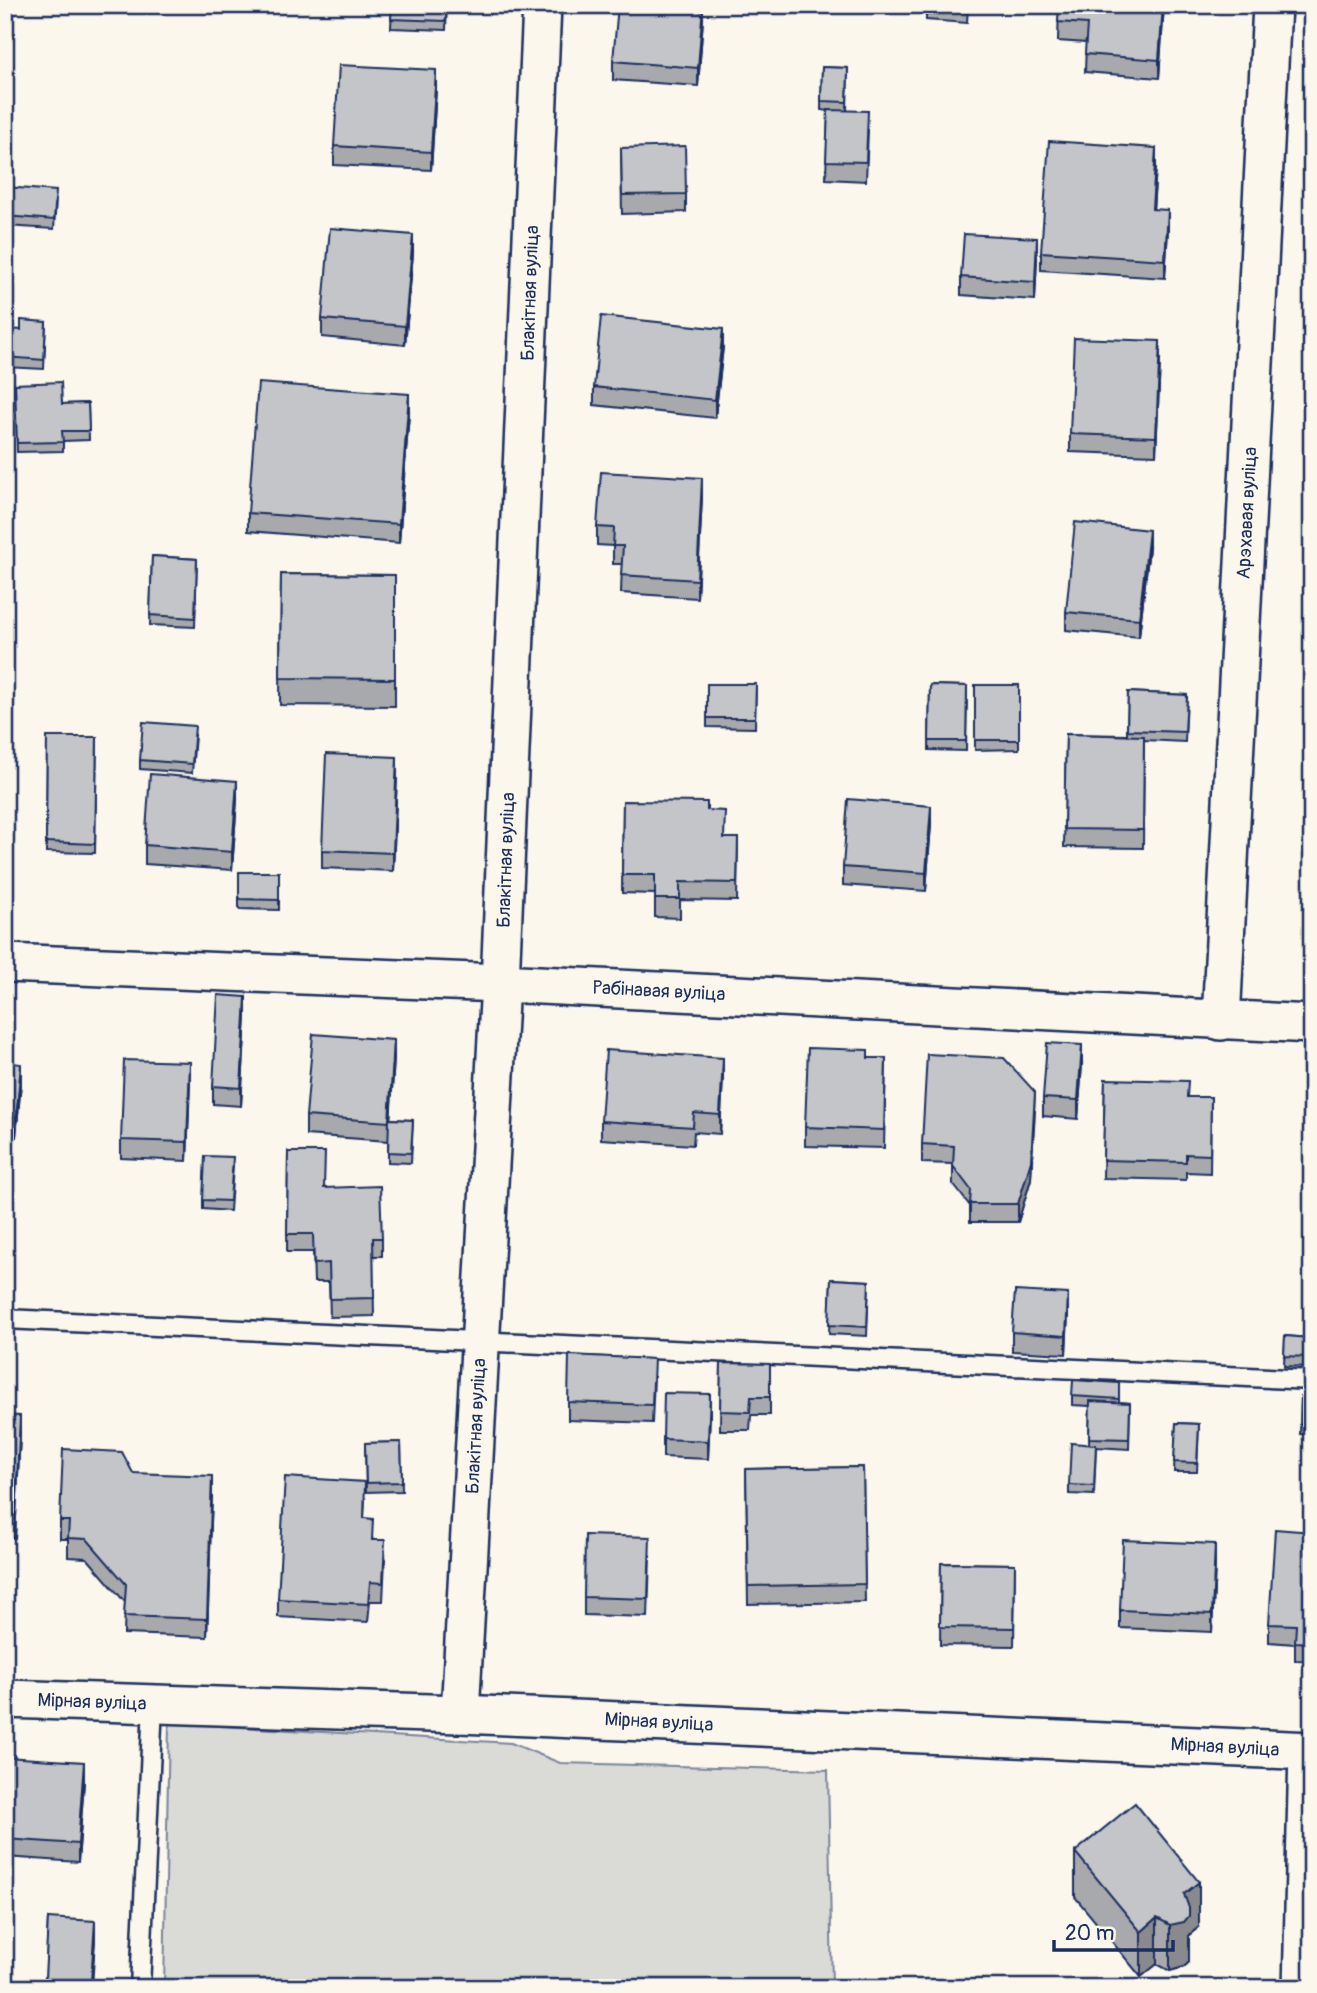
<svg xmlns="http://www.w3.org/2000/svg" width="1317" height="1993" font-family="Pangolin,sans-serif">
	<rect width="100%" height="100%" fill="#fbf7ec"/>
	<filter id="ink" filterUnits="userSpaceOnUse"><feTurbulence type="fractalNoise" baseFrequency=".0143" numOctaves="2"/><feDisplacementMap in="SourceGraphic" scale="14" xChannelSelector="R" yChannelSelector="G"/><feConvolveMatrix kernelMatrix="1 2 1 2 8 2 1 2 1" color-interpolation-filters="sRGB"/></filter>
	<g filter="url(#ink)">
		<path fill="#dadad7" stroke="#7a849a" stroke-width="2" d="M169 1723 511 1743 560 1763 828 1770 832 1988H164Z"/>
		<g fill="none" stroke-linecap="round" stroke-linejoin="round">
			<defs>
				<g id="lane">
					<path d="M5 1319 1312 1380"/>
					<path d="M140 1988 153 1704"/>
				</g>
				<g id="street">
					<path d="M5 963 500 983 1312 1024"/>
					<path d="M1221 1021 1272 5"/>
					<path d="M5 1699 460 1714 1312 1751"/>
					<path d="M460 1714 500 983 542 5"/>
					<path d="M1302 1988 1308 1751"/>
				</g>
			</defs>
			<use href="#lane" stroke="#1b2f5e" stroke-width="23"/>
			<use href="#street" stroke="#1b2f5e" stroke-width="42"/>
			<use href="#lane" stroke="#fbf7ec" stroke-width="18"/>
			<use href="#street" stroke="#fbf7ec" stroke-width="37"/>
		</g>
		<g fill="#a8a9ad" stroke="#1b2f5e" stroke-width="2">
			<path d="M392 5H447L446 30 391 28Z"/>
			<path d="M926 5H968L967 23 926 20Z"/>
			<path d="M1059 5H1164L1159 78 1085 72 1086 43 1058 41Z"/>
			<path d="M703 19 698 86 613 80V61Z"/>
			<path d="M822 67 848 68 847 110 868 130 866 181 826 179 828 111 821 110Z"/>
			<path d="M436 88 431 170 334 165V146Z"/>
			<path d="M621 148 686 194V212L622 214Z"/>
			<path d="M1156 166 1153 209 1168 229 1165 278 1041 270V252Z"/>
			<path d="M5 187 56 200 54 229 5 226Z"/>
			<path d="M413 253 405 345 322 337V319Z"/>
			<path d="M1037 257 1035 300 961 295V277Z"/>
			<path d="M46 322 44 369 5 367V329L21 330Z"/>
			<path d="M723 347 715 418 594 405V387Z"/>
			<path d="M1160 360 1156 455 1070 452V434Z"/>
			<path d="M15 384 62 404 88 403 89 440 63 441V451L17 452Z"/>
			<path d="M409 413 399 543 248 531V513Z"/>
			<path d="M702 496 697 598 621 593 622 564H613V546L597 545V527Z"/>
			<path d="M1149 548 1139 637 1066 630V612Z"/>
			<path d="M152 556 197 559 195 627 150 625Z"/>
			<path d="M281 574 395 575V706L280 705Z"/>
			<path d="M707 684H756L755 728 707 727Z"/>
			<path d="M930 685 967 686 966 751 929 750Z"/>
			<path d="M975 685H1019V749L975 750Z"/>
			<path d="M1128 692 1187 695 1185 742 1144 740 1143 848 1064 847 1066 734 1127 735Z"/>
			<path d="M195 735 192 773 140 769V760Z"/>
			<path d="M47 737H97L95 853 46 852Z"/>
			<path d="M397 775 393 871 322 868V850Z"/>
			<path d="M237 799 232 870 145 864V845Z"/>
			<path d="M623 801 707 810 724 838H738L737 901 680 900V918L655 917V894L622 893Z"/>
			<path d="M931 824 926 891 843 885V867Z"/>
			<path d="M239 872H279V910L239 909Z"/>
			<path d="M246 1015 241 1106 213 1104V1086Z"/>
			<path d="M394 1058 390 1119 413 1120 411 1163 388 1162V1141L306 1135V1116Z"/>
			<path d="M868 1058H886L884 1148 805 1146V1127Z"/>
			<path d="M5 1062 21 1082 16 1137 5 1136Z"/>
			<path d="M1082 1064 1078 1119 1043 1116V1098Z"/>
			<path d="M723 1076 720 1134 694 1132 693 1145 601 1139V1121Z"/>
			<path d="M1105 1079 1188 1097H1211L1210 1173 1186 1172V1180L1103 1178Z"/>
			<path d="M190 1081 187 1161 121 1158V1140Z"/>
			<path d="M1035 1111 1031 1179 1018 1222H970V1206L953 1184V1164L922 1163V1144Z"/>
			<path d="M288 1152 325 1188 382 1238V1256H373L374 1316 330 1317 329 1282H314L313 1252H287Z"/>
			<path d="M233 1166 230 1211 203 1209V1200Z"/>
			<path d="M831 1279 869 1281 867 1336 829 1334Z"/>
			<path d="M1068 1313 1066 1354 1012 1351V1332Z"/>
			<path d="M1285 1336 1310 1338 1309 1367 1284 1366Z"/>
			<path d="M721 1363 770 1364V1415H751L750 1430H720Z"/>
			<path d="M654 1377 652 1423 568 1420V1402Z"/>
			<path d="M1119 1383V1402L1130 1403 1129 1449 1096 1447 1094 1495 1069 1494V1485L1089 1444 1090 1406 1072 1405V1396Z"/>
			<path d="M1301 1396 1312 1397V1435L1300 1434Z"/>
			<path d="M710 1413 708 1459 663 1457V1439Z"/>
			<path d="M5 1415 20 1434 15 1538H5Z"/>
			<path d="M1176 1423 1199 1424 1197 1472H1174Z"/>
			<path d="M401 1442 402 1491 366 1492 365 1443Z"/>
			<path d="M863 1467 865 1602 748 1604 746 1469Z"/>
			<path d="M133 1473 212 1494 207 1637 124 1634 125 1602 87 1558 68 1557V1539H60V1521Z"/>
			<path d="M365 1500 364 1518 373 1540 385 1559 383 1601H370L368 1622 278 1617V1599Z"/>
			<path d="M1312 1532V1661L1295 1660V1644L1269 1642V1624Z"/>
			<path d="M650 1556 648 1617 584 1615V1597Z"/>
			<path d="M941 1563 1015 1564 1014 1646 940 1645Z"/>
			<path d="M1215 1563 1212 1632 1120 1628V1610Z"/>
			<path d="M5 1757 84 1781 78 1862 5 1857Z"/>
			<path d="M1075 1852 1199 1927 1189 1935V1962L1184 1967 1170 1971 1157 1964 1141 1977 1075 1897Z"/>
			<path d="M48 1918 95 1939 92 1988H45Z"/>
		</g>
		<g fill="#888a8d" stroke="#1b2f5e" stroke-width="2">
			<path d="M703 5V19L698 86V68Z"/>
			<path d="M1163 5H1164L1159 78V60Z"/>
			<path d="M436 70V88L431 170V152Z"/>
			<path d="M1156 148V166L1152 227V209Z"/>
			<path d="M1168 210V229L1165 278V260Z"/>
			<path d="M413 235V253L405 345V326Z"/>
			<path d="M1037 238V257L1035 300V282Z"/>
			<path d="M723 329V347L715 418V400Z"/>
			<path d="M1160 341V360L1156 455V437Z"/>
			<path d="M409 394V413L399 543V524Z"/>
			<path d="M702 478V496L697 598V580Z"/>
			<path d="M1149 530V548L1139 637V619Z"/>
			<path d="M397 757V775L393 871V853Z"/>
			<path d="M237 781V799L232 870V852Z"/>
			<path d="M931 806V824L926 891V873Z"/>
			<path d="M246 997V1015L241 1106V1088Z"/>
			<path d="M394 1040V1058L389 1141V1122Z"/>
			<path d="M1082 1045V1064L1078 1119V1100Z"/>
			<path d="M723 1058V1076L720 1134V1115Z"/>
			<path d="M190 1062V1081L187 1161V1142Z"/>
			<path d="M21 1064V1082L16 1137V1118Z"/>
			<path d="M1035 1092 1031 1179 1018 1222V1204Z"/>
			<path d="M1068 1294V1313L1066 1354V1336Z"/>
			<path d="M710 1394V1413L708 1459V1441Z"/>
			<path d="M20 1416V1434L15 1538V1520Z"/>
			<path d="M212 1476V1494L207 1637V1619Z"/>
			<path d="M1215 1544V1563L1212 1632V1614Z"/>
			<path d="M84 1762V1781L78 1862V1844Z"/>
			<path d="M1199 1882V1927L1189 1935V1962L1184 1967 1170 1971V1925L1184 1894Z"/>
			<path d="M1157 1918V1964L1141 1977V1932Z"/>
			<path d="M95 1921V1939L91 1988V1982Z"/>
		</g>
		<g fill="#c3c5c9" stroke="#1b2f5e" stroke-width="2">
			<path d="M392 5H446V21L391 19Z"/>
			<path d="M618 5H703L698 68 613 61Z"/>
			<path d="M1059 5H1163L1159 60 1085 54 1087 24 1058 22Z"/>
			<path d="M339 65 436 70 431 152 334 146Z"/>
			<path d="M822 67 848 68 847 102 821 101Z"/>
			<path d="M828 110 868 111 866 162 826 161Z"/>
			<path d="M1049 141 1156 148 1152 209 1168 210 1165 260 1041 252Z"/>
			<path d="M685 146 686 194 622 195 621 148Z"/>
			<path d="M5 187 56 191 54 220 5 216Z"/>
			<path d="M330 228 413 235 405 326 322 319Z"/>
			<path d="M964 234 1037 238 1035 282 961 277Z"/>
			<path d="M601 316 723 329 715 400 594 387Z"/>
			<path d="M21 320 46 322 44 360 5 357V329L21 330Z"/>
			<path d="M1074 338 1160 341 1156 437 1070 434Z"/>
			<path d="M61 382 62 404 88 403 89 431H62L63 442 17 443 15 384Z"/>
			<path d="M258 383 409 394 399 524 248 513Z"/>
			<path d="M601 472 702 478 697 580 621 575 623 546H613L614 528 597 527Z"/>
			<path d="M1075 522 1149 530 1139 619 1066 612Z"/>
			<path d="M152 556 197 559 195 618 150 615Z"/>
			<path d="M281 574 395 575V679L280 678Z"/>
			<path d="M707 684H756L755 718H707Z"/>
			<path d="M930 685 967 686 966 741H929Z"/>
			<rect x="975" y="685" width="44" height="55"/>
			<path d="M1128 692 1187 695 1185 732 1127 730Z"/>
			<path d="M143 722 195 726 192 764 140 760Z"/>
			<path d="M1066 734 1144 736 1143 830 1064 829Z"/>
			<path d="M47 737H97L95 844 46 842Z"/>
			<path d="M326 754 397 757 393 853 322 850Z"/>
			<path d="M150 774 237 781 232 852 145 845Z"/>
			<path d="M848 799 931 806 926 873 843 867Z"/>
			<path d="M623 801 707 802V810L725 811 724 838H738L737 883 680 882V899H655V875H622Z"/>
			<path d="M239 872H279V900L239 899Z"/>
			<path d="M218 995 246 997 241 1088 213 1086Z"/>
			<path d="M313 1034 394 1040 389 1122 306 1116Z"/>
			<path d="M1047 1043 1082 1045 1078 1100 1043 1098Z"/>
			<path d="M808 1048 868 1050V1058H886L884 1130 805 1127Z"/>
			<path d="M606 1050 723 1058 720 1115 694 1113 693 1127 601 1121Z"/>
			<path d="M927 1054 1004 1058 1035 1092 1031 1161 1018 1204H970L971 1190 953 1166 954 1146 922 1144Z"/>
			<path d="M124 1060 190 1062 187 1142 121 1140Z"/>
			<path d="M5 1062 21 1064 16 1118 5 1117Z"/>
			<path d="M1105 1079 1188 1081 1187 1097H1211L1210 1155 1186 1154V1162L1103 1160Z"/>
			<path d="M389 1119 413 1120 411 1153 388 1152Z"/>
			<path d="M288 1152H325L324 1188 380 1186 382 1238H373L374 1298 330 1299 329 1263 314 1264 313 1234H287Z"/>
			<path d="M205 1156 233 1157 230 1201 203 1200Z"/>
			<path d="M831 1279 869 1281 867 1327 829 1325Z"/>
			<path d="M1015 1291 1068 1294 1066 1336 1012 1332Z"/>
			<path d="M1285 1336 1310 1338 1309 1357 1284 1356Z"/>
			<path d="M569 1355 654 1359 652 1405 568 1402Z"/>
			<path d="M721 1363 770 1364V1397H751L750 1412 720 1411Z"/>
			<path d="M1073 1380 1119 1383V1399L1072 1396Z"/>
			<path d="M664 1393 710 1394 708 1441 663 1439Z"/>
			<path d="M1301 1396 1312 1397V1425H1300Z"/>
			<path d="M1090 1401 1130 1403 1129 1439 1089 1438Z"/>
			<path d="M5 1415 20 1416 15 1520H5Z"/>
			<path d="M1176 1423 1199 1424 1197 1463 1174 1462Z"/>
			<path d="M401 1442 402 1482 366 1483 365 1443Z"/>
			<path d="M1071 1443 1096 1445 1094 1486 1069 1485Z"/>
			<path d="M63 1449 122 1452 133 1473 212 1476 207 1619 124 1616 126 1584 87 1539 68 1538 69 1521H60Z"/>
			<path d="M863 1467 865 1584 748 1586 746 1469Z"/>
			<path d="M285 1477 365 1482 364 1518 373 1519 372 1540H385L383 1583 370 1582 368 1604 278 1599Z"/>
			<path d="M1275 1529 1312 1532V1643L1295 1642 1296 1625 1269 1624Z"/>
			<path d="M585 1535 650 1537 648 1599 584 1597Z"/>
			<path d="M1123 1540 1215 1544 1212 1614 1120 1610Z"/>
			<path d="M941 1563 1015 1564 1014 1628 940 1627Z"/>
			<path d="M5 1757 84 1762 78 1844 5 1839Z"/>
			<path d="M1135 1803 1199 1882 1184 1894 1189 1908V1916L1184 1922 1170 1925 1157 1918 1141 1932 1075 1852Z"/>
			<path d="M48 1918 95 1921 91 1982 45 1980Z"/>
		</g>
	</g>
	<g text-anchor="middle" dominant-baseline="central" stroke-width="6" stroke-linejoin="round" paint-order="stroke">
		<g font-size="19" fill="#1b2f5e" stroke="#fbf7ec">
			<text transform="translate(530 293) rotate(-88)">Блакітная вуліца</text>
			<text transform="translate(1247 513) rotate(-87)">Арэхавая вуліца</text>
			<text transform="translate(506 860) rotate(-88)">Блакітная вуліца</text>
			<text transform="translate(659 991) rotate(3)">Рабінавая вуліца</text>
			<text transform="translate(476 1426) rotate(-87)">Блакітная вуліца</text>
			<text transform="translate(92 1702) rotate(2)">Мірная вуліца</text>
			<text transform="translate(659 1722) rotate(3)">Мірная вуліца</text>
			<text transform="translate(1225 1747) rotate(3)">Мірная вуліца</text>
		</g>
	</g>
	<rect width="1317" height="1993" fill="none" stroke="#fbf7ec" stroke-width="28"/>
	<rect x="14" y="14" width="1289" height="1965" fill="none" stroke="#1b2f5e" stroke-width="2.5" filter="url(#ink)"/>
	<path d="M1054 1940v10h119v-10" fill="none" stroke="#1b2f5e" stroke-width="3.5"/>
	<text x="1065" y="1940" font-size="21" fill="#1b2f5e" stroke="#fbf7ec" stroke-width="5" paint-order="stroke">20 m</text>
</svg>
